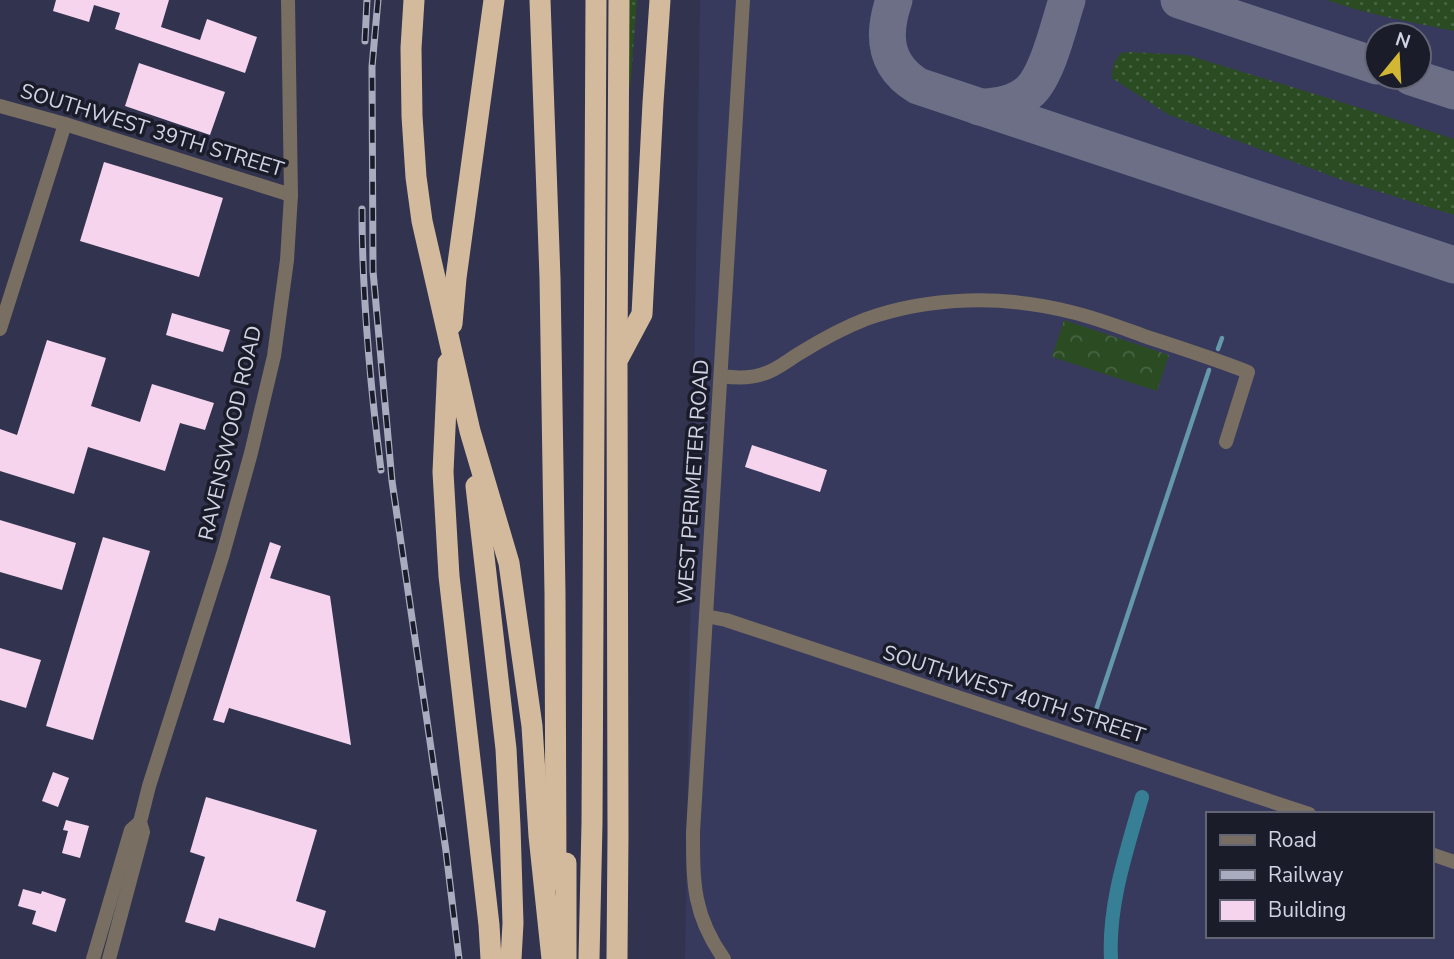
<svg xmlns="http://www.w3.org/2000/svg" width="1454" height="959" font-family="'Nunito Sans',sans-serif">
	<defs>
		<pattern id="grass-dots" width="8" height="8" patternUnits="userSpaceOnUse" patternTransform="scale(1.75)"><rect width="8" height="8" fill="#2b4b23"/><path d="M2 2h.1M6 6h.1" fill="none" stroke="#496443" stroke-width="1.8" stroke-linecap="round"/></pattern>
		<pattern id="park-crowns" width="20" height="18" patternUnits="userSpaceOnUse" patternTransform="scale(1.75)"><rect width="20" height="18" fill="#2b4b23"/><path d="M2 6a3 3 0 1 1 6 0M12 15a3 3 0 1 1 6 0" fill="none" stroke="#496443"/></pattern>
	</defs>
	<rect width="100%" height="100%" fill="#31334f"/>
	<path fill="#373a5d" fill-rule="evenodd" d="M700 0H1454V959H685ZM1377 35H1419V77H1377ZM1207 814H1431V936H1207Z"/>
	<g fill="url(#grass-dots)">
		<path d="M624 0H637L630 92Z"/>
		<path d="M1327 0H1454V31C1412 22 1368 15 1327 0Z"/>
		<path d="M1130 52 1187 55 1367 110 1454 139V215L1342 180 1169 115 1112 78C1112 68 1114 61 1121 53Z"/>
	</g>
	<path fill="url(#park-crowns)" d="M1064 320 1169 355 1157 391 1052 357Z"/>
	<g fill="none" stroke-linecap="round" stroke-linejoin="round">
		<g stroke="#6598ac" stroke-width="4.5">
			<path d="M1218 349 1222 338"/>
			<path d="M1092 722 1209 370"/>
		</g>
		<path stroke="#377f94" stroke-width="14" d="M1111 959C1108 904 1127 850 1142 797"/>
		<g stroke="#6d6f87" stroke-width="37">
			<path d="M894 0C882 35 884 65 918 86L1454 265"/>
			<path d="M1179 0 1377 66"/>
			<path d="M1411 77 1454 91"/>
			<path d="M979 107C997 107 1016 104 1030 91 1048 74 1059 24 1067 0"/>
		</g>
	</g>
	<g fill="#f6d4ee">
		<path d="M56 0H169L161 27 200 40 207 19 257 37 245 73 115 29 120 13 94 5 89 22 53 11Z"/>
		<path d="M139 63 225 92 210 135 125 106Z"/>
		<path d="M104 162 223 198 199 277 80 241Z"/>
		<path d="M172 313 230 330 223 352 166 335Z"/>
		<path d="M47 340 106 358 91 406 140 422 152 384 214 403 205 430 180 423 165 471 88 447 74 494 0 471V429L17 435Z"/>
		<path d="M752 445 827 470 820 492 745 467Z"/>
		<path d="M0 520 76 543 62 590 0 572Z"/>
		<path d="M103 537 150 551 93 740 46 726Z"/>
		<path d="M270 542 281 546 270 578 330 596 351 745 229 708 224 723 213 720Z"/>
		<path d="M0 648 41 660 26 708 0 700Z"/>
		<path d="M53 772 69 778 58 807 42 801Z"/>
		<path d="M206 797 317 830 296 901 326 911 315 948 219 918 215 931 185 922 205 857 190 852Z"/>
		<path d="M66 820 89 826 80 858 62 853 68 831 63 830Z"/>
		<path d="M23 889 41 894 42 891 66 899 56 932 32 924 36 911 18 906Z"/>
	</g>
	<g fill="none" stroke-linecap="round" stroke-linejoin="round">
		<g stroke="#786e62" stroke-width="14">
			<path d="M0 106 65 124 291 195"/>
			<path d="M0 329 65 124"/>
			<path d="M721 376C735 378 749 379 763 374 777 370 788 360 800 353 821 340 843 328 866 319 931 296 1005 295 1071 312 1097 318 1122 328 1147 337 1181 348 1215 359 1248 372L1226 442"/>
			<path d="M706 616 726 620 1309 814"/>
			<path d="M1431 854 1454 862"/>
		</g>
		<g stroke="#786e62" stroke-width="14">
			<path d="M93 959 131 830 140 822"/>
			<path d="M109 959 143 832 140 822 149 786 223 554 251 453 274 356 287 260 291 195 288 0"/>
			<path d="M724 959C693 915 693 884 693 832L743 0"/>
		</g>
		<g stroke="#d3ba9c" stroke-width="21">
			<path d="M414 0 411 48 412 116 416 177 422 221 470 431 509 563 532 726 539 836 552 959"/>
			<path d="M540 0 550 278 555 594 556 880"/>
			<path d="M452 324 456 278 494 0"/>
			<path d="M619 357 642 314 653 103 660 0"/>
			<path d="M448 363 443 472 449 576 489 925 491 959"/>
			<path d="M476 486 506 749 510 826 513 923 511 959"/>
			<path d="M566 959V863"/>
			<path d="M589 959 592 823 596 0"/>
			<path d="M617 959 618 835 617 362 619 0"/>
		</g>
		<defs>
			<g id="rail">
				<path d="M378 0 372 67 373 271 392 481 446 851 459 959"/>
				<path d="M365 41 367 0"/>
				<path d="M362 209C362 296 370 383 381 470"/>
			</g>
		</defs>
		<use href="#rail" stroke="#a9abbf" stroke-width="7"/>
		<use href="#rail" stroke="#1b1c29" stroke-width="4.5" stroke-dasharray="13" stroke-linecap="butt"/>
	</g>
	<g text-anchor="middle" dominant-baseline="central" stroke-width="7" stroke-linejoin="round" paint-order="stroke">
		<g font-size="21" fill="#d0d3e4" stroke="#1b1c29">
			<text transform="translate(152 130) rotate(17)">SOUTHWEST 39TH STREET</text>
			<text transform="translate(230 433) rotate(-77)">RAVENSWOOD ROAD</text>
			<text transform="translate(693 482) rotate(-86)">WEST PERIMETER ROAD</text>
			<text transform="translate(1014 694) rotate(18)">SOUTHWEST 40TH STREET</text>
		</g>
	</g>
	<rect x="1206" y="812" width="228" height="126" fill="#1b1c29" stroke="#636574" stroke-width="2"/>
	<rect x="1220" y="835" width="35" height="10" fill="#786e62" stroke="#636574" stroke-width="2"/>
	<text x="1268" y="847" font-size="21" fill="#d0d3e4">Road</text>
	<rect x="1220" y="870" width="35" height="10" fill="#a9abbf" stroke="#636574" stroke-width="2"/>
	<text x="1268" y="882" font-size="21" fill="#d0d3e4">Railway</text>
	<rect x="1220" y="900" width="35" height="21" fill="#f6d4ee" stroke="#636574" stroke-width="2"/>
	<text x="1268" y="917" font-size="21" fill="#d0d3e4">Building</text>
	<g transform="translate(1398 56) rotate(18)"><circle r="33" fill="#1b1c29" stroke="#636574" stroke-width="2"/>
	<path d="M0-5L12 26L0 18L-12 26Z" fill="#d2b735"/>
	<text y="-10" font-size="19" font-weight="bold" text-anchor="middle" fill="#d0d3e4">N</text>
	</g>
</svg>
